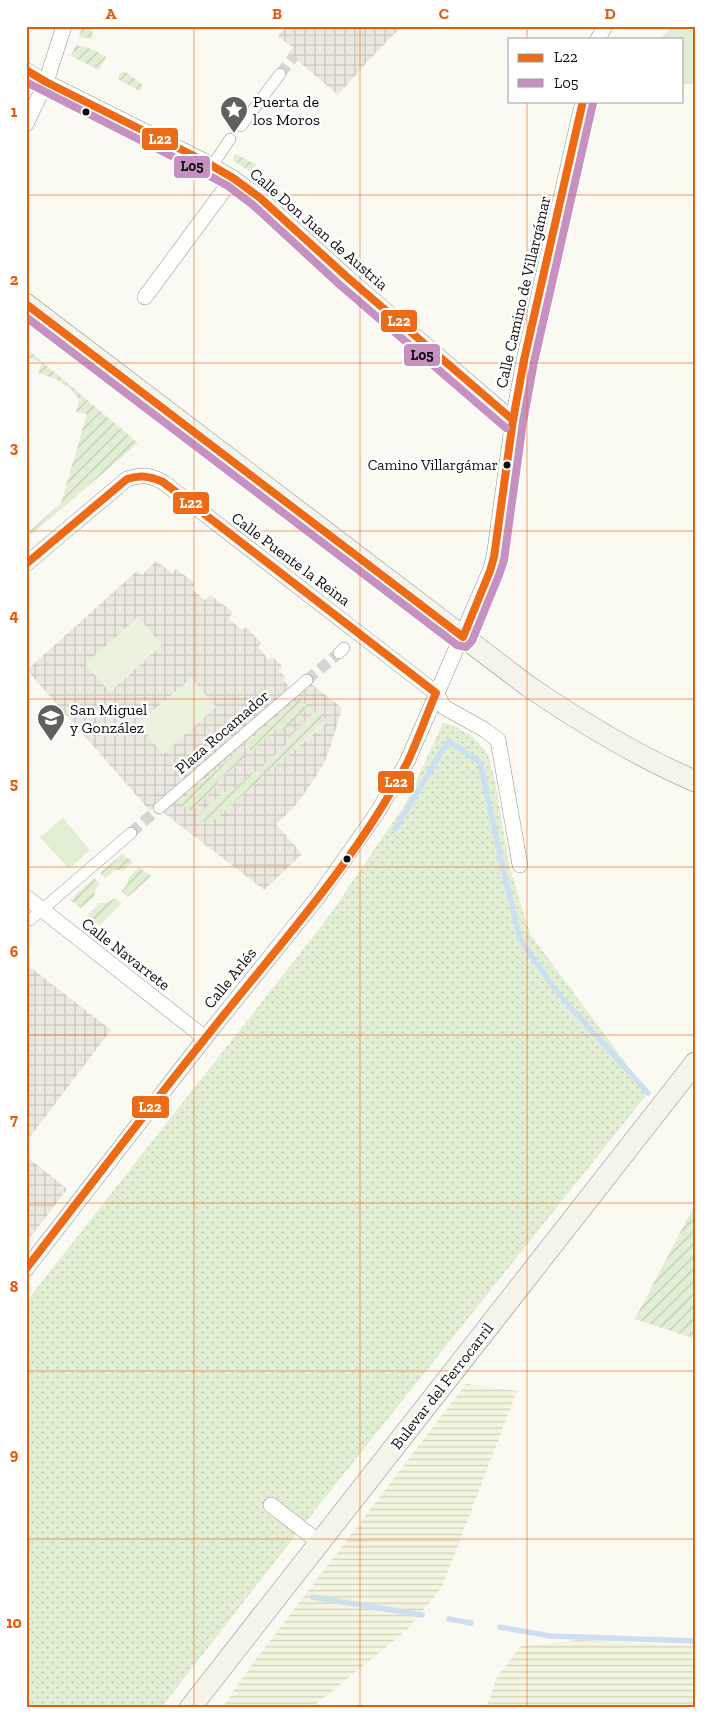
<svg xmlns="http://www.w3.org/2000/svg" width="721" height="1734" font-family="'Zilla Slab',serif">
	<defs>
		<pattern id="farmland-rules" width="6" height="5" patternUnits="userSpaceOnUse" patternTransform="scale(1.25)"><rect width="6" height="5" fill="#f4f5df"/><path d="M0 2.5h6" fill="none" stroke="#d0d1be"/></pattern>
		<pattern id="grass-dots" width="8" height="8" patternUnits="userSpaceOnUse" patternTransform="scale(1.25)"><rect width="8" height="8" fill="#e1eed4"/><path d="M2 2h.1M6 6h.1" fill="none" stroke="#c0cbb5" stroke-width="1.8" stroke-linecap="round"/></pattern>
		<pattern id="garden-furrows" width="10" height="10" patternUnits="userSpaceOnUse" patternTransform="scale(1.25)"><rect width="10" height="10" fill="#e1eed4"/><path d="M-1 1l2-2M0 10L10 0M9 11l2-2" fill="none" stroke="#c0cbb5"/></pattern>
		<pattern id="plaza-grid" width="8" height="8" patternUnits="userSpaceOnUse" patternTransform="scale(1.25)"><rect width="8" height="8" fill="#eae8de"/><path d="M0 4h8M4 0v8" fill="none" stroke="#c8c6bd"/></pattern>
	</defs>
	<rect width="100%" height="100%" fill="#faf9f2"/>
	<g fill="url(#farmland-rules)">
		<path d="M466 1384 517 1391 442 1587 407 1630 311 1708H222L253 1663Z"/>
		<path d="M579 1640 695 1646V1708H486L497 1677 521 1646Z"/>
	</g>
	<path fill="url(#grass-dots)" d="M443 723 454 726 473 737 488 754 495 781 509 865 530 934 648 1093 323 1500 161 1708H26V1302L327 919 406 803Z"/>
	<g fill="#e1eed4">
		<path d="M674 26H695V84H682V39H660Z"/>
		<path d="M63 818 90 850 69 869 40 837Z"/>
	</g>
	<g fill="url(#garden-furrows)">
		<path d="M82 26H91L93 39 79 37Z"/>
		<path d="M76 45 92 49 106 57 99 70 71 56Z"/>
		<path d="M124 71 143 85 140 91 119 80V74Z"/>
		<path d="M236 154 257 165 251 172 234 161 233 157Z"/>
		<path d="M26 348 138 443 31 535 29 532 61 503 87 414 76 412 79 400C70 384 55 378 38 373L42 362 26 357Z"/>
		<path d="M299 698 310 707 284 730 276 729 253 750H250L245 747V744Z"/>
		<path d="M315 712H318L325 719 326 722 270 771H266L263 767 264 764 285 746 289 735Z"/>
		<path d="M238 751 244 755V758L218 781 219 786 192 811C187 811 181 806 180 801Z"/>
		<path d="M253 772H257L262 776 261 779 210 824 206 825 197 815 223 792 229 793Z"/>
		<path d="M122 854 133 862 123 871 116 870 105 878 100 873Z"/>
		<path d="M139 867 151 876 128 897 121 892 127 885 129 877Z"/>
		<path d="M94 878 100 884 95 890 94 897 81 908 70 900Z"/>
		<path d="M116 898 121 903 99 925 87 915 100 903H105Z"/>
		<path d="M695 1204V1339L635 1319Z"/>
	</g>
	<g fill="#ebf2dd">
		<path d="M138 617 163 645 110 692 84 664Z"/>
		<path d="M191 678 216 707 163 754 138 725Z"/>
	</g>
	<g fill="url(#plaza-grid)" fill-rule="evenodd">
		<path d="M284 26H402L368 61 338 95 289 53 293 47 278 37Z"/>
		<path d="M156 561 172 573 176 569 195 583 192 589 205 600 210 595 233 612 229 619 242 630 246 627 261 643 258 647 269 660 273 657 282 666 279 670 285 677 283 680 292 690 305 679 342 708 330 748 322 767 307 790 293 808 276 824 302 854 264 890 155 806 150 811 27 670 137 571 142 575ZM138 617 162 645 110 692 85 664ZM191 678 216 707 163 754 138 724ZM299 698 309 707 284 730 276 729 253 750H250L245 747V744ZM315 712H318L325 719 326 723 270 771H266L263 767 264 764 285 746 289 735ZM237 751 244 755V758L217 782 218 786 192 811H188L181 804 180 801ZM253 772H257L262 776 261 779 210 824H206L197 816 223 792 229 793Z"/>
		<path d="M26 964 111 1030 26 1142 27 983Z"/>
		<path d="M26 1156 67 1189 26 1243Z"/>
	</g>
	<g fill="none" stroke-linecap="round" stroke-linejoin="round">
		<g stroke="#cbdff1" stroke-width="5.5">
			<path d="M395 829 448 741 480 762 503 869 520 939 556 991 648 1093"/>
			<path d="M313 1597 422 1615"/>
			<path d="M449 1619 471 1623"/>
			<path d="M500 1627 550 1636 695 1641"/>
		</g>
		<g stroke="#d6d6d0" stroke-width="11" stroke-dasharray="11 5.5" stroke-linecap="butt">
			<path d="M280 74 294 56"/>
			<path d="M307 680 339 653"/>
			<path d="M131 833 159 808"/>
		</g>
		<defs>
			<g id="pedestrian">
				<path d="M241 126 280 74"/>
				<path d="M212 166 230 139"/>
				<path d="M339 653 344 648"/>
				<path d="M159 808 307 680"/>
				<path d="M30 920 131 833"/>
			</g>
			<g id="minor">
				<path d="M598 39 605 26"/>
				<path d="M26 70 46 82 204 161 233 178 259 197 347 277 513 420"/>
				<path d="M26 124 46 82 64 26"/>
				<path d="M145 297 233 178"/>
				<path d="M26 564 127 479C141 474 149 475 163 482L436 693 444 707 485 730 498 740 520 865"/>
				<path d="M26 897 205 1038"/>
				<path d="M26 1269 205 1038 318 897 377 813 407 762 490 571 494 557 513 420 524 360 583 101"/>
				<path d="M271 1505 319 1542"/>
			</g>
			<g id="secondary">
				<path d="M26 304 528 686C581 722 636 756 695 781"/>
				<path d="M190 1708 695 1063"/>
			</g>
		</defs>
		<use href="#pedestrian" stroke="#949390" stroke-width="12"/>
		<use href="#minor" stroke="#949390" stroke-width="16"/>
		<use href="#secondary" stroke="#8a8a87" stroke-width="22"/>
		<use href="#pedestrian" stroke="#fefefd" stroke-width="11"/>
		<use href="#minor" stroke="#fefefd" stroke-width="15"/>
		<use href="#secondary" stroke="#f4f4ea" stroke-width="21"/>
		<defs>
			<g id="bus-1">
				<path d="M26 70 46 82 204 161 233 178 259 197 347 277 513 420"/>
				<path d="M26 304 463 637 490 571 494 557 513 420 524 360 583 101"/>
				<path d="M26 564 127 479C140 475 150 476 163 482L436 693C426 716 418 740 407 763 355 863 276 948 207 1036 145 1113 86 1191 26 1269"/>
			</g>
			<g id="bus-2">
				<path d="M26 82 199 170 228 186 253 205 340 285 506 428"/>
				<path d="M26 317 457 645 466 647 472 641 499 575 504 560 523 422 534 362 593 103"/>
			</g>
		</defs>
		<use href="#bus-1" stroke="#fff" stroke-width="11"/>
		<use href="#bus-2" stroke="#fff" stroke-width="11"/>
		<use href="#bus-1" stroke="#ed6b17" stroke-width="8"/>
		<use href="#bus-2" stroke="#c691c1" stroke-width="8"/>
	</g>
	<path fill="none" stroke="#e8590c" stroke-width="1" stroke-opacity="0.55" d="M194 26V1708M360 26V1708M527 26V39M527 101V1708M26 195H695M26 363H695M26 531H695M26 699H695M26 867H695M26 1035H695M26 1203H695M26 1371H695M26 1539H695"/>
	<defs>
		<symbol id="sight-pin" viewBox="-11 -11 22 30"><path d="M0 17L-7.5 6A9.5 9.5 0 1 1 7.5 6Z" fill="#60605d" stroke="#fff"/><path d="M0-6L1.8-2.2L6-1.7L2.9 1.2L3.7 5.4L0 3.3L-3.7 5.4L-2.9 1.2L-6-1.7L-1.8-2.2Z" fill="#fff"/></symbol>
		<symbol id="school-pin" viewBox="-11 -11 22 30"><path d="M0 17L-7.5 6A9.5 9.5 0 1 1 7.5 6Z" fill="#60605d" stroke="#fff"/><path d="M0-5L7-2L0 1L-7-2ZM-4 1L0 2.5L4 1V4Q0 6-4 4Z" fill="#fff"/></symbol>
	</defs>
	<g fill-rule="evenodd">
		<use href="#sight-pin" x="218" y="94" width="32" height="43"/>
		<use href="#school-pin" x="35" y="702" width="32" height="43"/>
	</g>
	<g fill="#0d0d0d" stroke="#fff" stroke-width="2">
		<circle cx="86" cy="112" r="4.5"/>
		<circle cx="507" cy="465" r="4.5"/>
		<circle cx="347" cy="859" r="4.5"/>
	</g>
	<g text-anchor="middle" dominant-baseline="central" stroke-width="5" stroke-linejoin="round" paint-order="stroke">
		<g font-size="15" fill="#0d0d0d" stroke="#fff" text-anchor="end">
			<text x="498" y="465">Camino Villargámar</text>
		</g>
		<g font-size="16" fill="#0d0d0d" stroke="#fff" text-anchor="start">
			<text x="253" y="101">Puerta de<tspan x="253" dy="18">los Moros</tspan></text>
			<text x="70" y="709">San Miguel<tspan x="70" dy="18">y González</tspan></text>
		</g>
		<g font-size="16" fill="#0d0d0d" stroke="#fff">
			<text transform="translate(319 229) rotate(41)">Calle Don Juan de Austria</text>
			<text transform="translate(523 292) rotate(-77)">Calle Camino de Villargámar</text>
			<text transform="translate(291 559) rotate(37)">Calle Puente la Reina</text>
			<text transform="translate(222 732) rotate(-41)">Plaza Rocamador</text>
			<text transform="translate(126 954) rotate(38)">Calle Navarrete</text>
			<text transform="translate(230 978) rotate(-51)">Calle Arlés</text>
			<text transform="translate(442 1386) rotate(-52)">Bulevar del Ferrocarril</text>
		</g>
	</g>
	<g stroke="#fff" stroke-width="2">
		<rect x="141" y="127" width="38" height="24" rx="5" fill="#ed6b17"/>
		<rect x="173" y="155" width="38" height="24" rx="5" fill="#c691c1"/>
		<rect x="380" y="309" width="38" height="24" rx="5" fill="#ed6b17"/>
		<rect x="403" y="343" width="38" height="24" rx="5" fill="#c691c1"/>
		<rect x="172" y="491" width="38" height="24" rx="5" fill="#ed6b17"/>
		<rect x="377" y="770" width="38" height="24" rx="5" fill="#ed6b17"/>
		<rect x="131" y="1095" width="39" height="24" rx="5" fill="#ed6b17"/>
	</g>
	<g font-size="14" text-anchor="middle" font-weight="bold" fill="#fff">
		<text x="160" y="144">L22</text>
		<text x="399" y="326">L22</text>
		<text x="191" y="508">L22</text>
		<text x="396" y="787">L22</text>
		<text x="150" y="1112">L22</text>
	</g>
	<g font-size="14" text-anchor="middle" font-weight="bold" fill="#111">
		<text x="192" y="171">L05</text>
		<text x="422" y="360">L05</text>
	</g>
	<rect width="721" height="1734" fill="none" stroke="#ffffff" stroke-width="55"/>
	<rect x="508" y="38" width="175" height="65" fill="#ffffff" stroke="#9e9e9e"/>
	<rect x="518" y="54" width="25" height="8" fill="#ed6b17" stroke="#9e9e9e"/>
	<text x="554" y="62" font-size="15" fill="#0d0d0d">L22</text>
	<rect x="518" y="79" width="25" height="8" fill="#c691c1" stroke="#9e9e9e"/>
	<text x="554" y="88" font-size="15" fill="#0d0d0d">L05</text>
	<rect x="28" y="28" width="666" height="1678" fill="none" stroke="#e8590c" stroke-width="2"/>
	<g font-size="16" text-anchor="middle" font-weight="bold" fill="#e8590c">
		<text x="111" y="19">A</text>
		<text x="277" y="19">B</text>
		<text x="444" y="19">C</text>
		<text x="610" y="19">D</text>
		<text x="14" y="117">1</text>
		<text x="14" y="285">2</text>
		<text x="14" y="453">3</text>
		<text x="14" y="621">4</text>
		<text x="14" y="789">5</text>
		<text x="14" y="957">6</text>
		<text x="14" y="1125">7</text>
		<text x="14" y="1292">8</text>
		<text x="14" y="1460">9</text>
		<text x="14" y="1628">10</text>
	</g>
</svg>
